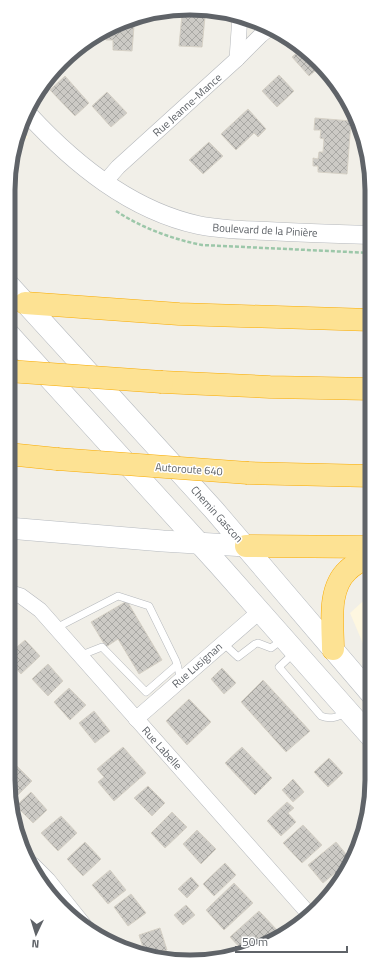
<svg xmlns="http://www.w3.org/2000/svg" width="380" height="970" font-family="'Titillium Web',sans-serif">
	<defs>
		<pattern id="building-cross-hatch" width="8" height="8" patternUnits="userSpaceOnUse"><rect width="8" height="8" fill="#cccac5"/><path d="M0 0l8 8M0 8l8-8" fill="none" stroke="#a9a8a4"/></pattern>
	</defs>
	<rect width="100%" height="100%" fill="#f1efe8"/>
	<g fill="#fef7e0">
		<path d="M19 129 28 137 15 148 18 132Z"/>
		<path d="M372 593V659L367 653 350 613Z"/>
	</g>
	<g fill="url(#building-cross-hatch)" stroke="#d6d1c6">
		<path d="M182 15 205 17 202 47 179 46Z"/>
		<path d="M131 21V26H134L132 51 113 50V40H106L107 29 109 27Z"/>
		<path d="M302 48 322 65 309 76 292 57Z"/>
		<path d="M279 75 294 91 277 107 262 91Z"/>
		<path d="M65 76 89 103 75 116 50 90Z"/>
		<path d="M107 92 127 113 111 127 92 106Z"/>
		<path d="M248 109 266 129 258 137 254 133 236 150 221 134Z"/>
		<path d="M315 118 351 121 347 174 318 172V166H313V158L318 159 319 152H323L324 139 320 138 321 130H314Z"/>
		<path d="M209 142 223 156 203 174 189 160Z"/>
		<path d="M127 601 162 660 139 674 118 639 106 647 91 622Z"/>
		<path d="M8 617 17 629 8 636Z"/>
		<path d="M25 640 40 656 21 674 8 659V655Z"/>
		<path d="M48 664 63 681 48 696 32 679Z"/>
		<path d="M222 668 236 683 224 694 211 679Z"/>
		<path d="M263 680 310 731 286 752 241 702Z"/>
		<path d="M69 688 86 705 70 720 54 702Z"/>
		<path d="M189 699 211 722 187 745 166 721Z"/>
		<path d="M94 711 110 731 95 743 79 723Z"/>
		<path d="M123 747 146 773 114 801 98 782 104 777 97 769Z"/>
		<path d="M242 747 272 778 255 795 225 763Z"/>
		<path d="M329 758 343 773 328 787 314 772Z"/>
		<path d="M16 765 32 781 12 801 8 773Z"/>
		<path d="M293 779 304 792 293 802 282 790Z"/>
		<path d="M148 786 165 803 152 816 134 798Z"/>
		<path d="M31 792 47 810 33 823 16 806Z"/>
		<path d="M287 802 294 808 288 813 296 822 281 836 267 821Z"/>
		<path d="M172 812 187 827 165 848 151 833Z"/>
		<path d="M61 816 77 833 58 851 41 833Z"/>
		<path d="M303 825 322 845 302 863 283 843Z"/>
		<path d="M197 830 216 849 201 864 183 844Z"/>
		<path d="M85 842 101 859 83 876 67 859Z"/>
		<path d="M336 842 351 860 340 880 335 873 323 883 308 865Z"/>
		<path d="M225 863 236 875 214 896 203 884Z"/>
		<path d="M110 870 126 890 108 904 92 885Z"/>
		<path d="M191 877 199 886 187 898 178 889Z"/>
		<path d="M234 883 253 903 224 930 206 910Z"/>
		<path d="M131 894 146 913 128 926 114 907Z"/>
		<path d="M186 905 195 915 183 925 174 915Z"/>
		<path d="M259 911 278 931 266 942 243 951 230 937Z"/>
		<path d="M160 928 167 950 151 955 145 953 139 935Z"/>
	</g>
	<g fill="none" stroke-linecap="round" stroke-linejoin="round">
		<defs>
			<g id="service">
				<path d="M56 628 118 596 149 606 176 661 181 679"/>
				<path d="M223 643 238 657 255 644 258 643 271 648 283 639"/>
				<path d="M295 652 279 667 321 716C331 720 338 717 347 712"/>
				<path d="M79 656 102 647 146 692 177 665"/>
			</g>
			<g id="minor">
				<path d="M237 59 240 16"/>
				<path d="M105 182 118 167 237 59 261 35 270 28"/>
				<path d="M8 592 21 596 40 610 309 914"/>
				<path d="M136 719 259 612"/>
				<path d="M33 865 48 880 84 925"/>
			</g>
			<path id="tertiary" d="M28 114C74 164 130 210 198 225 221 230 244 230 267 231 302 233 336 234 371 235"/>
			<g id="secondary">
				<path d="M8 284 214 510 372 695"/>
				<path d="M8 333 219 565 372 738"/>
				<path d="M8 528 163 541 246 546"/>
			</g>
			<g id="motorway">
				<path d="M25 303 179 314 371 320"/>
				<path d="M162 382 270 387 371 389"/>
				<path d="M8 454 57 459"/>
				<path d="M248 473 371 476"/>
				<path d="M246 546 371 547"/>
				<path d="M333 649C333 624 327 589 348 570 354 564 363 560 371 555"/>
			</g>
		</defs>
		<use href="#service" stroke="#b5b8bc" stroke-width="8"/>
		<use href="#minor" stroke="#b5b8bc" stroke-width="16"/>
		<use href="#tertiary" stroke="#b5b8bc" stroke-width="19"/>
		<use href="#secondary" stroke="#b6babf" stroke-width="22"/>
		<use href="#motorway" stroke="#f9ab00" stroke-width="23"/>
		<path stroke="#9cc7a9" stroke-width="2.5" stroke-dasharray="4 2" stroke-linecap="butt" d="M116 211C142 228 172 239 202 245L371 253"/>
		<use href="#service" stroke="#fff" stroke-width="7"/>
		<use href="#minor" stroke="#fff" stroke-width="15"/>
		<use href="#tertiary" stroke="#fff" stroke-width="18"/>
		<use href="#secondary" stroke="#fff" stroke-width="21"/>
		<use href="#motorway" stroke="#fde293" stroke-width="22"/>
		<defs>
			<g id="motorway-bridge">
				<path d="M8 371 162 382"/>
				<path d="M57 459 248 473"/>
			</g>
		</defs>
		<use href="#motorway-bridge" stroke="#f9ab00" stroke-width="23" stroke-linecap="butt"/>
		<use href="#motorway-bridge" stroke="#fde293" stroke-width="22"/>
	</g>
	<g text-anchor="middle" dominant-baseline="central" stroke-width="3" stroke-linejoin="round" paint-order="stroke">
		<g font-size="11" fill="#5f6368" stroke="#fff">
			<text transform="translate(187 105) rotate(-42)">Rue Jeanne-Mance</text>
			<text transform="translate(265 230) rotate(3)">Boulevard de la Pinière</text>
			<text transform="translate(189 469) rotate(4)">Autoroute 640</text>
			<text transform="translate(217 514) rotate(48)">Chemin Gascon</text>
			<text transform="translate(197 665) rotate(-41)">Rue Lusignan</text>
			<text transform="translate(162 748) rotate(48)">Rue Labelle</text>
		</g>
	</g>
	<path d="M0 0H380V970H0ZM190 15H190A175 175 0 0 1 365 190V780A175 175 0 0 1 190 955H190A175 175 0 0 1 15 780V190A175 175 0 0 1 190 15Z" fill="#fff" fill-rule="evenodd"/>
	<path fill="none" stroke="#5f6368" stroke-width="5" d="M190 15H190A175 175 0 0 1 365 190V780A175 175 0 0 1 190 955H190A175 175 0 0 1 15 780V190A175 175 0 0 1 190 15Z"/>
	<g transform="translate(36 934) rotate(184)" stroke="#ffffff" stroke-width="3" paint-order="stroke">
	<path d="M0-3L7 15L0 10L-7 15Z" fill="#5f6368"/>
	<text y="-6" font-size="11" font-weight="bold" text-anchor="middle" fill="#5f6368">N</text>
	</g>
	<path d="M236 946v6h111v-6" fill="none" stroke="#5f6368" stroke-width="2"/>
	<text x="242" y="946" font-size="12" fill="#5f6368" stroke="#ffffff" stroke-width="3" paint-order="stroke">50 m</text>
</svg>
